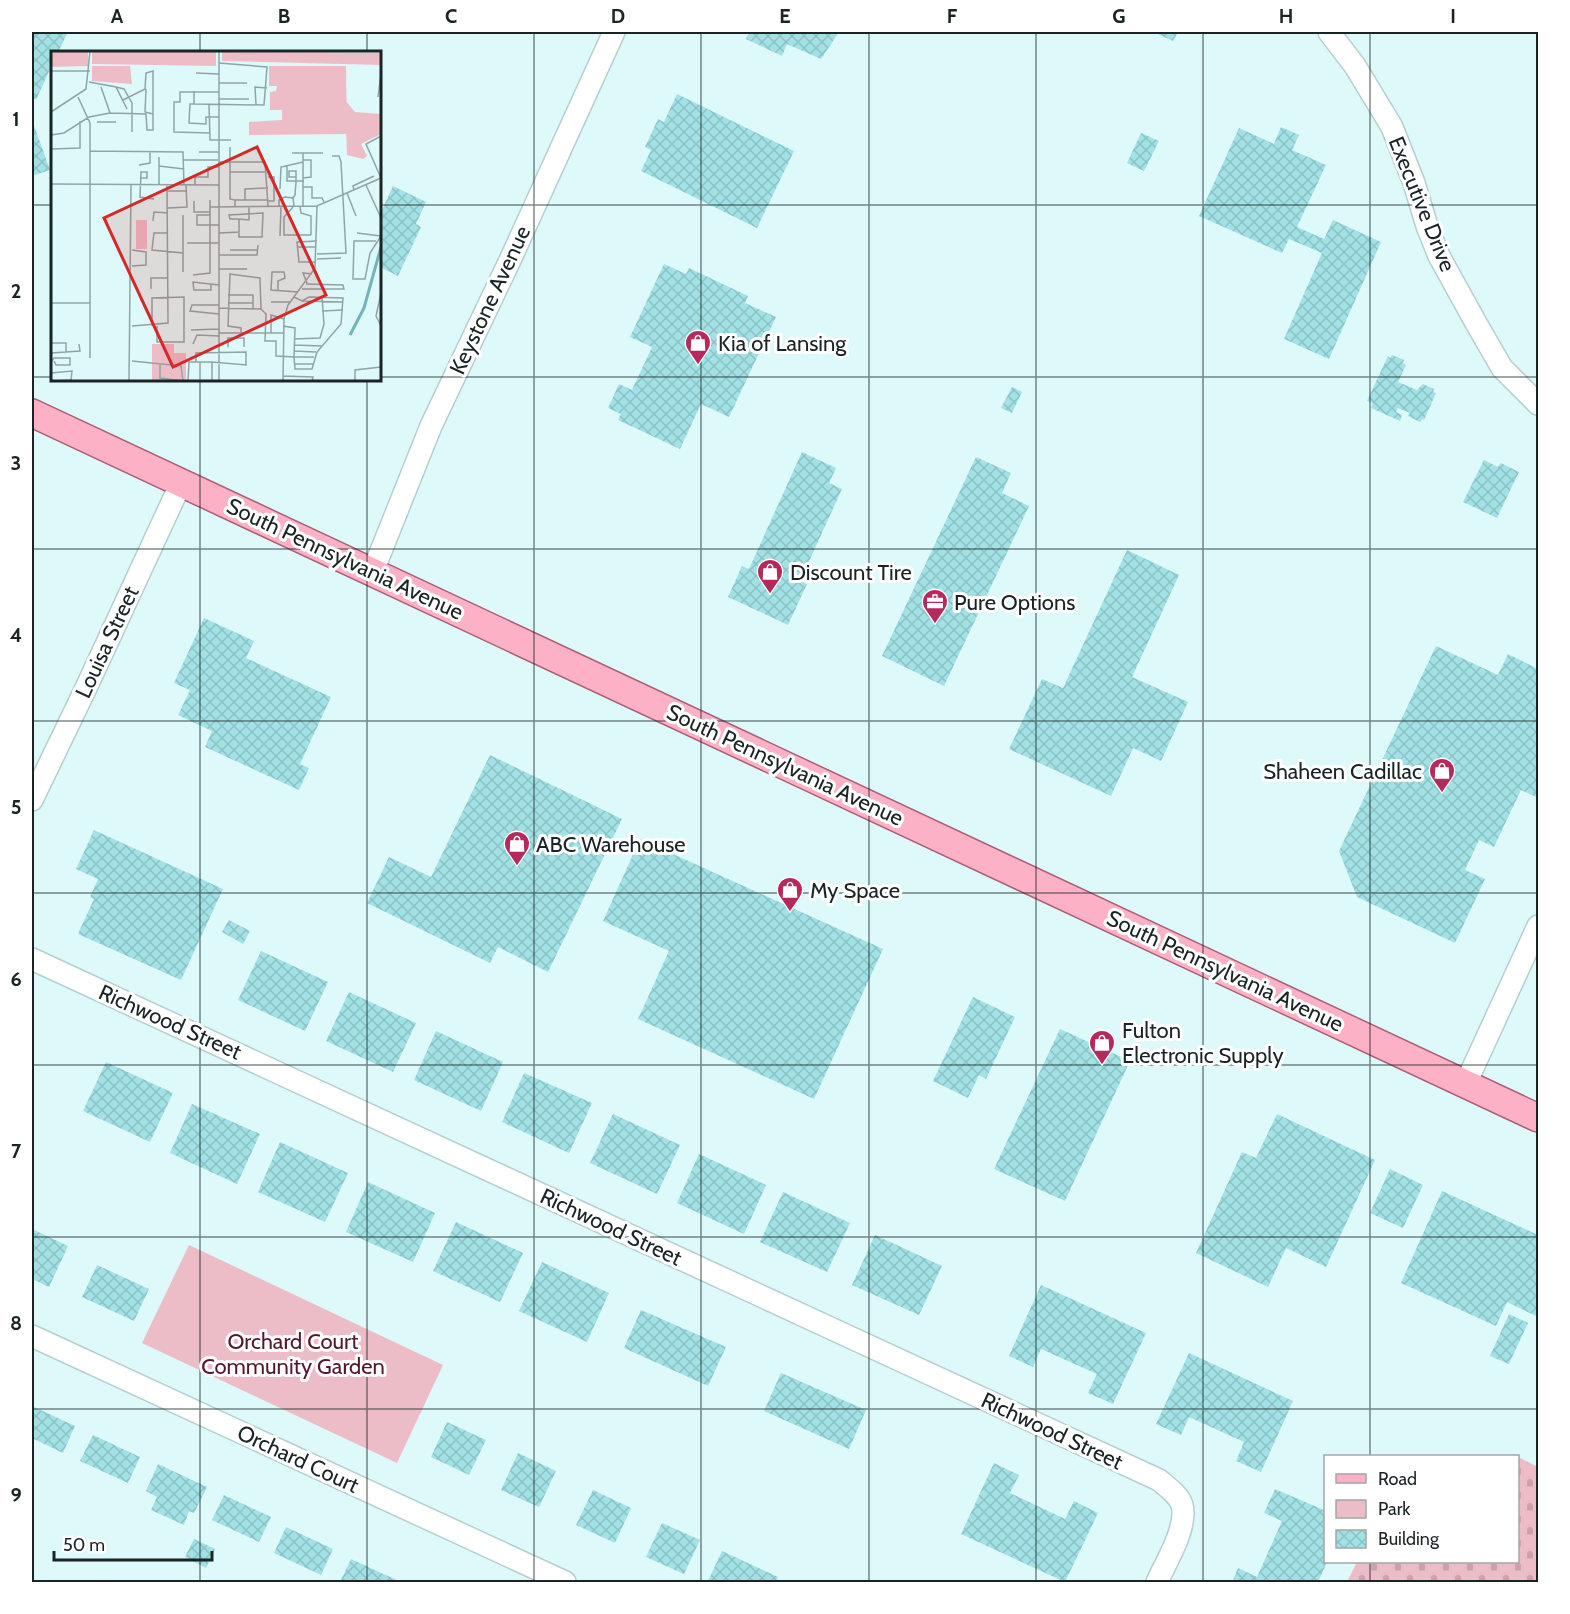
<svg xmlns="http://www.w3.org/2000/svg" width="1570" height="1614" font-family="Cabin,sans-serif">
	<defs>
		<pattern id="cemetery-stones" width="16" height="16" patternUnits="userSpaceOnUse" patternTransform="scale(1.5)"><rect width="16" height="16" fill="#ecbdc6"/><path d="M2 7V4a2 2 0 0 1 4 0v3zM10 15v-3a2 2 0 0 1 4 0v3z" fill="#caa2aa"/></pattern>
		<pattern id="building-cross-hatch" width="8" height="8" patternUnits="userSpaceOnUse" patternTransform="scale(1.5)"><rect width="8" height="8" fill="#a2e2e6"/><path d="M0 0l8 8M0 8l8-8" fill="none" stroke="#8bc2c5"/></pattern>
	</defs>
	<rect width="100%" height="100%" fill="#def9fa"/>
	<path fill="#ecbdc6" d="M189 1245 443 1365 397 1463 142 1343Z"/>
	<path fill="url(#cemetery-stones)" d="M1518 1457 1538 1467V1582H1347L1357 1562H1518Z"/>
	<g fill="url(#building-cross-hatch)">
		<path d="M32 32H68L58 52H52V65L36 100 32 97Z"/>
		<path d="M749 32H839L821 59 787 44 782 56 746 39Z"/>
		<path d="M1153 32H1178L1173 41Z"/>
		<path d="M677 94 794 151 757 228 641 171 651 150 645 147 658 119 664 122Z"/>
		<path d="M32 120 50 170 32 176Z"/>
		<path d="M1281 127 1299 135 1292 150 1326 165 1297 227 1324 239 1333 220 1381 242 1329 359 1284 339 1322 253 1289 239 1282 253 1199 216 1239 128 1274 144Z"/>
		<path d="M1141 133 1159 141 1144 171 1127 163Z"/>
		<path d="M393 186 426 202 416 224 421 227 398 276 380 267V209L382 210Z"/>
		<path d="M664 264 686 274 689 268 748 296 745 303 776 317 729 417 701 404 680 449 618 420 621 414 608 408 619 384 632 390 652 347 630 337Z"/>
		<path d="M1392 355 1404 360 1403 363 1406 365 1398 382 1417 390 1423 384 1434 389 1433 392 1436 393 1424 420 1422 419 1420 422 1408 416 1410 413 1398 408 1396 412 1402 415 1400 421 1371 408 1373 403 1367 401 1388 356 1390 358Z"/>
		<path d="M1012 387 1022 392 1012 413 1001 408Z"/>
		<path d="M802 452 836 468 829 483 842 489 800 581 807 584 788 625 728 597 742 566 749 569Z"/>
		<path d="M976 457 1011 473 1002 493 1029 506 944 686 882 656Z"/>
		<path d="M1484 460 1498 467 1501 463 1519 472 1497 518 1463 502Z"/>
		<path d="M1127 550 1179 575 1132 677 1188 702 1161 761 1133 748 1111 796 1009 749 1042 679 1063 688Z"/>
		<path d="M204 618 254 641 246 658 331 697 300 764 309 768 299 790 205 747 212 731 178 715 190 690 174 683Z"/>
		<path d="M1436 646 1498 675 1508 654 1538 669V798L1521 790 1494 847 1479 840 1465 870 1485 879 1455 943 1357 897 1339 851Z"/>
		<path d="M490 755 622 819 548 972 498 947 490 963 367 903 389 857 431 877Z"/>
		<path d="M94 830 223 889 181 980 78 934 94 899 90 897 98 879 76 869Z"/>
		<path d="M640 839 883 949 814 1099 638 1019 669 951 603 921Z"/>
		<path d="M229 920 250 931 243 944 222 932Z"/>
		<path d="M261 951 328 982 305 1031 238 1000Z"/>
		<path d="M349 992 416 1023 393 1072 326 1041Z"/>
		<path d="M973 997 1015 1017 986 1079 979 1075 968 1098 933 1081Z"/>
		<path d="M1060 1029 1130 1061 1065 1201 994 1169Z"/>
		<path d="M436 1031 503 1062 481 1111 414 1080Z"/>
		<path d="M106 1062 173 1093 150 1142 83 1111Z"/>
		<path d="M524 1073 592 1103 569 1153 502 1122Z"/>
		<path d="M192 1104 260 1134 237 1184 170 1153Z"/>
		<path d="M613 1114 680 1145 657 1194 590 1163Z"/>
		<path d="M1277 1114 1375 1160 1326 1267 1286 1248 1268 1287 1196 1253 1242 1152 1256 1158Z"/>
		<path d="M280 1142 348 1173 325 1222 258 1192Z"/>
		<path d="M699 1154 766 1185 744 1234 677 1203Z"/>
		<path d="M1390 1169 1423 1185 1403 1228 1370 1213Z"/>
		<path d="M368 1182 435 1213 413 1262 346 1232Z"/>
		<path d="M1442 1191 1538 1235V1317L1507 1302 1496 1326 1401 1283Z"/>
		<path d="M783 1192 850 1223 827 1272 760 1242Z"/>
		<path d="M456 1222 523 1253 500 1302 433 1271Z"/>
		<path d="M32 1229 68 1246 49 1287 32 1279Z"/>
		<path d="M875 1235 942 1266 919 1315 852 1285Z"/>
		<path d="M542 1262 609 1293 587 1342 519 1311Z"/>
		<path d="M97 1265 149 1289 134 1321 82 1297Z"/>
		<path d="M1041 1285 1146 1333 1113 1404 1088 1393 1097 1374 1041 1349 1033 1367 1009 1356Z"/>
		<path d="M641 1310 726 1347 708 1386 624 1348Z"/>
		<path d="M1509 1314 1528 1323 1509 1364 1490 1356Z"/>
		<path d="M1189 1353 1293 1401 1261 1472 1236 1461 1244 1442 1189 1417 1181 1435 1156 1424Z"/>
		<path d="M781 1373 866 1410 849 1449 764 1411Z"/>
		<path d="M32 1406 75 1426 63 1453 32 1438Z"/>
		<path d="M447 1422 486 1440 469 1475 431 1457Z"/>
		<path d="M93 1435 140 1457 128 1483 80 1461Z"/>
		<path d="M518 1453 556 1471 539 1507 501 1490Z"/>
		<path d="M994 1463 1019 1475 1010 1493 1065 1519 1074 1501 1098 1513 1065 1582 961 1534Z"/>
		<path d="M158 1464 207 1487 194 1513 189 1511 184 1525 151 1510 157 1497 146 1491Z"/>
		<path d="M1275 1489 1326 1511V1562H1327L1318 1582H1232L1238 1568 1257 1577 1282 1521 1264 1513Z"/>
		<path d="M593 1490 631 1508 615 1543 576 1525Z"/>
		<path d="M224 1495 271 1517 259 1542 212 1520Z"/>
		<path d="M662 1523 700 1540 684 1574 646 1557Z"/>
		<path d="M286 1527 333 1549 321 1575 274 1553Z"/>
		<path d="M194 1539 215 1549 206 1568 185 1557Z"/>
		<path d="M722 1551 778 1577 776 1582 708 1581Z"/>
		<path d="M351 1559 401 1582H340Z"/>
	</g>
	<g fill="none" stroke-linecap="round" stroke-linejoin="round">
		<defs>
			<g id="minor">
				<path d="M1329 32 1355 66 1392 127 1414 183 1427 226 1439 256 1476 323 1502 368 1538 404"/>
				<path d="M373 571 431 426 511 258 614 32"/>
				<path d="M32 800 86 688 181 483"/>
				<path d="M32 959C408 1131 783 1307 1159 1480 1167 1487 1179 1495 1182 1505 1188 1527 1166 1562 1157 1582"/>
				<path d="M1466 1083 1538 926"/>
				<path d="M32 1336 565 1582"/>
			</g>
			<path id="major" d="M32 413 1538 1118"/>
		</defs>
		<use href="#minor" stroke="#b5cfd1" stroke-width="24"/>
		<use href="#major" stroke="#ac5e75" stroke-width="30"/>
		<use href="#minor" stroke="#fff" stroke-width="21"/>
		<use href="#major" stroke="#fdb1c6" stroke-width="27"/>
	</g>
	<path fill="none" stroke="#1a2425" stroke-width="1.5" stroke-opacity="0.55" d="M200 32V52M367 32V52M534 32V1582M701 32V1582M869 32V1582M1036 32V1582M1203 32V1582M1370 32V1456M32 205H52M380 205H1538M32 377H52M380 377H1538M200 380V1582M367 380V1582M32 549H1538M32 721H1538M32 893H1538M32 1065H1538M32 1237H1538M32 1409H1538M1370 1562V1582"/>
	<defs>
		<symbol id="shop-pin" viewBox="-11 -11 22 30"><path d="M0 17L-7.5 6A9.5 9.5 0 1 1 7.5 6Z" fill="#b6295d" stroke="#fff"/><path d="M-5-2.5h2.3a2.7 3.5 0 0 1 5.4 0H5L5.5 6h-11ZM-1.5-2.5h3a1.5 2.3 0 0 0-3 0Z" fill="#fff"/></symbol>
		<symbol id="office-pin" viewBox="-11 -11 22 30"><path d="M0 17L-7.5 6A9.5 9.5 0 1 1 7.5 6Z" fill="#b6295d" stroke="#fff"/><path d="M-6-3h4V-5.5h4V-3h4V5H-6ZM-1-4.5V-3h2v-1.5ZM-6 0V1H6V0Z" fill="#fff"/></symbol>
	</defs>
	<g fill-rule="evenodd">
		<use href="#shop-pin" x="683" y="328" width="30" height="40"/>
		<use href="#shop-pin" x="755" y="557" width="30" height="40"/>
		<use href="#office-pin" x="920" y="587" width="30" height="40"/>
		<use href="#shop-pin" x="1427" y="756" width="30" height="40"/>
		<use href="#shop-pin" x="502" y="829" width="30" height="40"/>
		<use href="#shop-pin" x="775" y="875" width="30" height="40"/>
		<use href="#shop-pin" x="1087" y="1028" width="30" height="40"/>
	</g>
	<g text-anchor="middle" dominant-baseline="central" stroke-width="6" stroke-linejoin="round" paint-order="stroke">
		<g font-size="22" fill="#1a2425" stroke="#fff">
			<text transform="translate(1422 204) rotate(68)">Executive Drive</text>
			<text transform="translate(490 300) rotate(-65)">Keystone Avenue</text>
			<text transform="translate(345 559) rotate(25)">South Pennsylvania Avenue</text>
			<text transform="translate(107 642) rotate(-65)">Louisa Street</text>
			<text transform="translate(785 765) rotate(25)">South Pennsylvania Avenue</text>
			<text transform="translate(1225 971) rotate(25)">South Pennsylvania Avenue</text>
			<text transform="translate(170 1022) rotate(24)">Richwood Street</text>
			<text transform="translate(611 1227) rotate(25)">Richwood Street</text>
			<text transform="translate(1052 1431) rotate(25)">Richwood Street</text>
			<text transform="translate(298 1459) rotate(25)">Orchard Court</text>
		</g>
		<g font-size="22" fill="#1a2425" stroke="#fff" text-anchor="start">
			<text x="718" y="343">Kia of Lansing</text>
			<text x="790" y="572">Discount Tire</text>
			<text x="954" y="602">Pure Options</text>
			<text x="1422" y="771" text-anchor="end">Shaheen Cadillac</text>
			<text x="536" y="844">ABC Warehouse</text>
			<text x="810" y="890">My Space</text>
			<text x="1122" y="1030">Fulton<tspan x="1122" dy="25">Electronic Supply</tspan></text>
		</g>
		<g font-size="22" fill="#56162b" stroke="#fff">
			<text x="293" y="1341">Orchard Court<tspan x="293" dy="25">Community Garden</tspan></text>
		</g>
	</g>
	<g transform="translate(51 51)">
		<rect width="330" height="330" fill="#def9fa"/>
		<path d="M41 0 165 1V15L41 13ZM0 1H37V15L0 16ZM171 1 330 2V14L171 10ZM85 169H96V198H85Z" fill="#ecbdc6"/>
		<path d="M294 49 304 61 330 63V83L310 93 316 105 312 108 296 104Z" fill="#ecbdc6"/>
		<path d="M101 293H123V302H135V330H101Z" fill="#ecbdc6"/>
		<path d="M41 15H79L81 33 41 30ZM218 15H295L296 83 198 84V71L231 69V59H219V41L225 40 226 35H218Z" fill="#ecbdc6"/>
		<path fill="none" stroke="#74b3b7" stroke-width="3" d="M299 284 313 257 330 196"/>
		<path fill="none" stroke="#90a4a5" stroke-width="1.5" d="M168 0V330M0 20H39M145 22 168 23M38 31 65 36 76 58M168 32H196M50 36 59 62 95 63 96 79H102V20L95 22 94 38 72 49M65 36 73 38 81 52V81M95 38 94 61 102 63M143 40V53L213 54 216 16 168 12M27 46 39 72V307M327 46 330 23M168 48H198M143 53H139L138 72 155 73V66H168M158 53 159 89H180M205 54 204 36 216 37M0 61 35 38 39 0M46 71H65M159 82 123 81V51H129V41H168M0 84 13 82 38 66 59 62M179 96V148L184 149V155M0 98 29 97V70M39 100 132 101 133 134M148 101H168M241 102H272M252 102V155M108 106V134M133 109H167M252 109H260V126L252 127M168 111H214L217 155M88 114 99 112V100M108 115 133 118M236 115V130H253M179 121H214M217 126H223V150H217M90 127H96V121H90L89 146 103 148M330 127 315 93 330 85M0 133 168 134M144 134V126H157V116H168M315 134 330 167M252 136H261V147H271L273 151M229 138 230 116 252 111M303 139 302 135 323 125M116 140H135M296 142 305 165M242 147 244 144 245 131V120H238V126H245M184 149H217M194 149V138L217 137M143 150V161H159M228 155V149L234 146 242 147 243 155M249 155 250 162 260 165V184M159 156 266 155 330 127M242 156 233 166V184H260M117 157 136 156 135 134M132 164V221M159 164H146V174H168M188 168H179L178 164 212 162 211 186H188V181M102 170 103 161 117 162M117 182H103L101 199 132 202M168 182 188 181V168L198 169V156M306 182 330 185M229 185 230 155M325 190H303L302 228H314L319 202 330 185M136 192H167M246 196H265M81 199 95 201V214L81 215M179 199H207M266 203 295 202 290 111 288 105H281M168 204H206L207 194M266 208 290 207M265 211H248L246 191 266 190M168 218H196M142 224 159 222V149M256 232 252 222 261 223M160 234V239H143L142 231 168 234M100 238V227H117M251 238H293L292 234 255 233M227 240V230L234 227 233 221H221L220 239 247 241M330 242 325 265 330 275M177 244H202V258M251 250 292 251M220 251H239M0 252H39M177 252H202M168 254H141L139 260 168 263M168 257 210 258M271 260 292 259M81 275 117 272 116 134M101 275V247L133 246V291H106V275M232 275 244 277 243 306H263M140 279 168 278M168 282H232M190 282V277L177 275 179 223 209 227 210 258 215 263 214 290H225V305L243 306 244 318H261L266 301 290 273 292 247 258 246 251 250 243 246M220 282V264L233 268M243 288 269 287 273 273 271 246M0 292H15V301M142 293 146 284 168 285M243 294 271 295M177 296V287H193V296M243 300 265 301M0 302 29 300 28 293M81 310 130 315 132 330M0 311 3 307H19V314H5L3 310M149 311H145V302L195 301V314L161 311M243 313H262M109 314V327L131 330M0 322 21 320 20 329 2 330M232 325 262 326 261 330M78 330 80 134M137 330 138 311H145M149 330V311H161V330M232 330 233 268 237 254 264 217 266 155M304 330V319L330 316"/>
		<path fill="#d62828" fill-opacity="0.15" stroke="#d62828" stroke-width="3" d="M206 96 275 244 122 316 53 167Z"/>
		<rect width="330" height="330" fill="none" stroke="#1a2425" stroke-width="3"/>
	</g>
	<rect width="1570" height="1614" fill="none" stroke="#ffffff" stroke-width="66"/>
	<rect x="1324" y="1455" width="195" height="108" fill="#ffffff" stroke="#a3a7a8" stroke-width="1.5"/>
	<rect x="1336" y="1474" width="30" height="9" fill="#fdb1c6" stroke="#a3a7a8" stroke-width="1.5"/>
	<text x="1378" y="1485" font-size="18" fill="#1a2425">Road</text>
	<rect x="1336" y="1500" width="30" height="18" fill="#ecbdc6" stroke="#a3a7a8" stroke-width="1.5"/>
	<text x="1378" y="1515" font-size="18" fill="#1a2425">Park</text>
	<rect x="1336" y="1530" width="30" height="18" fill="url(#building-cross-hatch)" stroke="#a3a7a8" stroke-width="1.5"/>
	<text x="1378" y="1545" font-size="18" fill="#1a2425">Building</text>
	<path d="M54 1551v9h158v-9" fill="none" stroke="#1a2425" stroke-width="3"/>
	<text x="63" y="1551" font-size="18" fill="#1a2425" stroke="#ffffff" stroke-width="4.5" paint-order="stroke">50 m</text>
	<rect x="33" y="33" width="1504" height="1548" fill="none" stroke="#1a2425" stroke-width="2"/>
	<g font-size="20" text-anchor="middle" font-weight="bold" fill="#1a2425">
		<text x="117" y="23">A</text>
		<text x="284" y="23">B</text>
		<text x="451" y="23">C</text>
		<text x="618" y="23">D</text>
		<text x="785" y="23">E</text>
		<text x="952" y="23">F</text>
		<text x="1119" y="23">G</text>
		<text x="1286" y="23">H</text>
		<text x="1453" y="23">I</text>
		<text x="16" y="126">1</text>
		<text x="16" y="298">2</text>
		<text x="16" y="470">3</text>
		<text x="16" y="642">4</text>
		<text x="16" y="814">5</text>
		<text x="16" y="986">6</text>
		<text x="16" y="1158">7</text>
		<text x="16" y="1330">8</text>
		<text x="16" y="1502">9</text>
	</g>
</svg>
